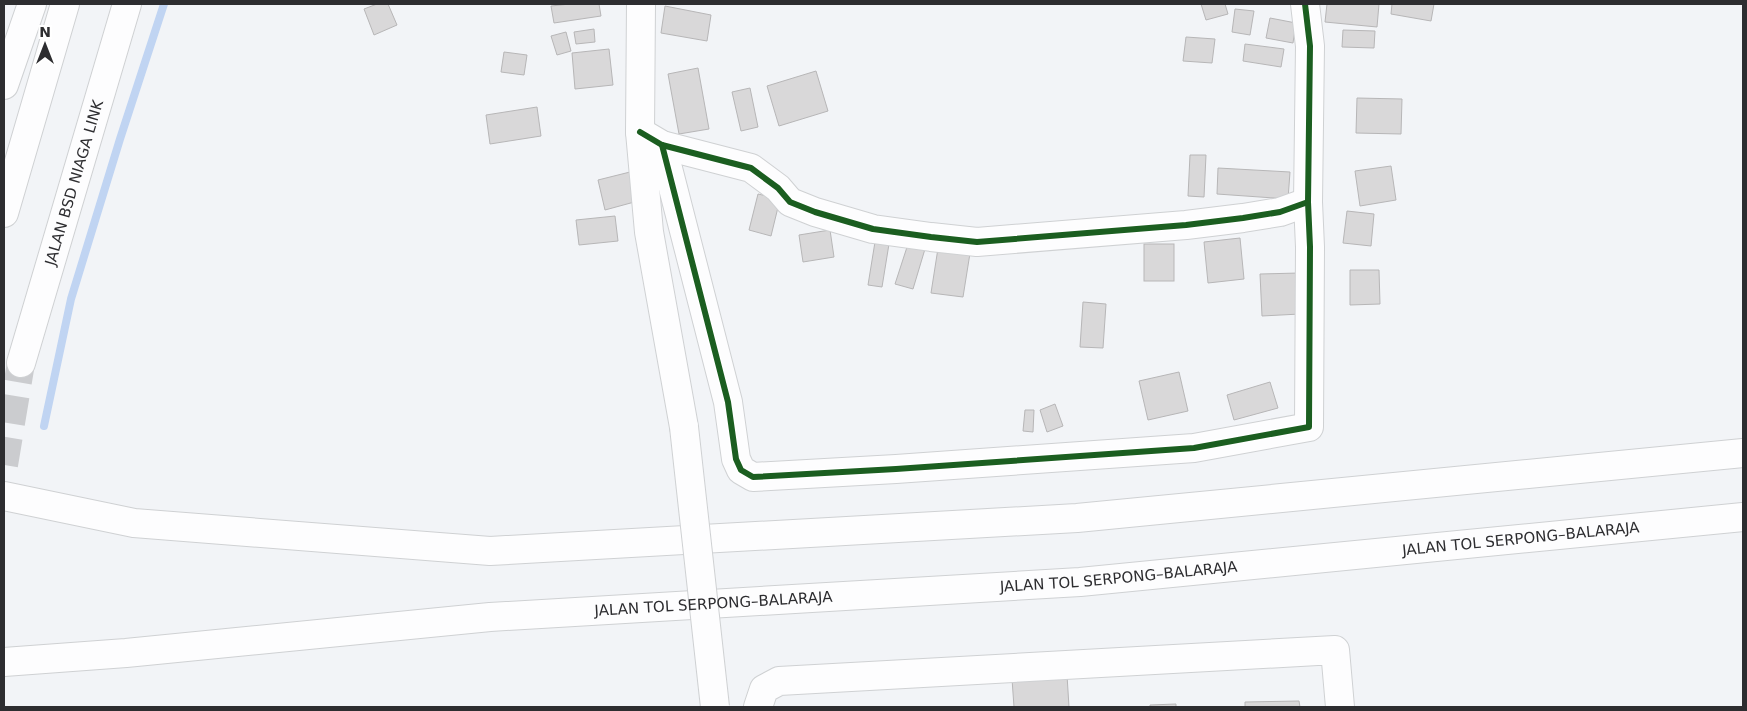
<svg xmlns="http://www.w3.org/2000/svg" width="1747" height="711" font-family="'DejaVu Sans',sans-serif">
	<rect width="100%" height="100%" fill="#f2f4f7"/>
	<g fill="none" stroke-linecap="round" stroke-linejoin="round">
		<path stroke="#c0d4f2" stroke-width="8" d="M44 426 71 299 120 139 164 4"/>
	</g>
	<g fill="#d9d8d9" stroke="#b7b6b7">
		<path d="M377 4H388L397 25 374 35 364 9Z"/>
		<path d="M570 4H599L601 16 554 23 551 6Z"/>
		<path d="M1201 4H1225L1228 14 1206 20Z"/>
		<path d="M1327 4H1379L1377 27 1325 22Z"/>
		<path d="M1392 4H1434L1431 21 1391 14Z"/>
		<path d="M665 6 711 15 707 41 661 33Z"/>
		<path d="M1235 9 1254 11 1250 35 1232 32Z"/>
		<path d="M1270 18 1296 23 1293 43 1266 38Z"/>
		<path d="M594 29 595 42 576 44 574 32Z"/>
		<path d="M1343 30 1375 31 1374 48 1342 47Z"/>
		<path d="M566 32 571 51 557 55 551 36Z"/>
		<path d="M1186 37 1215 39 1212 63 1183 61Z"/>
		<path d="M1245 44 1284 49 1281 67 1243 61Z"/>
		<path d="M609 49 613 85 575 89 572 53Z"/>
		<path d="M504 52 527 55 524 75 501 72Z"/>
		<path d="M698 68 709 129 679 134 668 74Z"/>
		<path d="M816 71 828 111 779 126 767 86Z"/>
		<path d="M750 88 758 127 741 131 732 92Z"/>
		<path d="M1357 98 1402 99 1401 134 1356 133Z"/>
		<path d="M537 107 541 136 490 144 486 115Z"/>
		<path d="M1190 155H1206L1204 197 1188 196Z"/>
		<path d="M1391 166 1396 200 1360 206 1355 171Z"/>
		<path d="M1218 168 1290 172 1288 199 1217 194Z"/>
		<path d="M630 172 638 201 605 210 598 180Z"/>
		<path d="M758 194 780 199 771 236 749 230Z"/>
		<path d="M1347 211 1374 214 1371 246 1343 243Z"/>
		<path d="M615 216 618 241 579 245 576 220Z"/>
		<path d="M830 230 834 257 803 262 799 235Z"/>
		<path d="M1240 238 1244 279 1208 283 1204 242Z"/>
		<path d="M875 242 889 244 882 287 868 285Z"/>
		<path d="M939 242 971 247 963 297 931 293Z"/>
		<path d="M908 244 925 249 913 289 895 284Z"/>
		<rect x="1144" y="244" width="30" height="37"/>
		<path d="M1350 270H1379L1380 304 1350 305Z"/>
		<path d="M1299 273 1300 314 1262 316 1260 274Z"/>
		<path d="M1083 302 1106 304 1103 348 1080 347Z"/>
		<path d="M1179 372 1188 411 1148 420 1139 381Z"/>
		<path d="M1270 382 1278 408 1234 420 1227 395Z"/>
		<path d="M1055 404 1063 426 1047 432 1040 410Z"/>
		<path d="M1025 410H1034L1033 432 1023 431Z"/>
		<path d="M1067 675 1069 707H1014L1012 679Z"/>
		<path d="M1299 701 1300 707H1245V702Z"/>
		<path d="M1176 704V707H1150V705Z"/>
	</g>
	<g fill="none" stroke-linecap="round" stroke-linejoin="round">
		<path stroke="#cbcccf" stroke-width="28" stroke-dasharray="28 14" stroke-linecap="butt" d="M4 465 21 363"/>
		<defs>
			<g id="minor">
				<path d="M641 4 640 132 649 232 684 427"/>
				<path d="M4 85 32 4"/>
				<path d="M640 132 662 145 751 168 778 188 790 202 815 212 873 229 931 237 977 242 1186 225 1243 218 1280 212 1308 202"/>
				<path d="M662 145 728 402 736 459 741 470 753 477 896 469 1194 448 1309 427 1310 247 1308 202 1310 46 1305 4"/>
				<path d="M4 213 65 4"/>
				<path id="s1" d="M21 363 127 4"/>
				<path d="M758 707 764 689 779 681 1335 650 1340 707"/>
			</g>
			<g id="highway">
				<path d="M4 496 134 523 490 551 1077 518 1743 453"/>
				<path id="s2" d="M4 662 126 653 490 617 1080 582 1743 517"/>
			</g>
		</defs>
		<use href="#minor" stroke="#cfd1d3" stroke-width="30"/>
		<use href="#highway" stroke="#cfd1d3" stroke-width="30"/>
		<use href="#minor" stroke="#fdfdfe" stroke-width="28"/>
		<use href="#highway" stroke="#fdfdfe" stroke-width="28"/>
		<defs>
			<path id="minor-bridge" d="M684 427 715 707"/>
		</defs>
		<use href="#minor-bridge" stroke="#cfd1d3" stroke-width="30" stroke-linecap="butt"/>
		<use href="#minor-bridge" stroke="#fdfdfe" stroke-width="28"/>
		<defs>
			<g id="cycleway">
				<path d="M640 132 662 145 751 168 778 188 790 202 815 212 873 229 931 237 977 242 1186 225 1243 218 1280 212 1308 202"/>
				<path d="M662 145 728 402 736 459 741 470 753 477 896 469 1194 448 1309 427 1310 247 1308 202 1310 46 1305 4"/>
			</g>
		</defs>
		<use href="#cycleway" stroke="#fff" stroke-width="9"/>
		<use href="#cycleway" stroke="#1b5e20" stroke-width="6"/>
	</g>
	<g text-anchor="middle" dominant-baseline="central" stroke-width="4.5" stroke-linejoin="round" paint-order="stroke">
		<g font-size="15" fill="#2d2d30" stroke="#fff">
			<text stroke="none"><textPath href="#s1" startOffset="188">JALAN BSD NIAGA LINK</textPath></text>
			<text stroke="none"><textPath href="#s2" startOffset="1522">JALAN TOL SERPONG–BALARAJA</textPath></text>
			<text stroke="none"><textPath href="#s2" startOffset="1118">JALAN TOL SERPONG–BALARAJA</textPath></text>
			<text stroke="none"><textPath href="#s2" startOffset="712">JALAN TOL SERPONG–BALARAJA</textPath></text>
		</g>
	</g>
	<rect width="1747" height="711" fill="none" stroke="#2d2d30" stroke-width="10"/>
	<g transform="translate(45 45)" stroke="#ffffff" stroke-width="4" paint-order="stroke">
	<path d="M0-4L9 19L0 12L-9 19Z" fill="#2d2d30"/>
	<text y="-8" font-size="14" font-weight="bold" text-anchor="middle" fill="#2d2d30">N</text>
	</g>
</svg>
